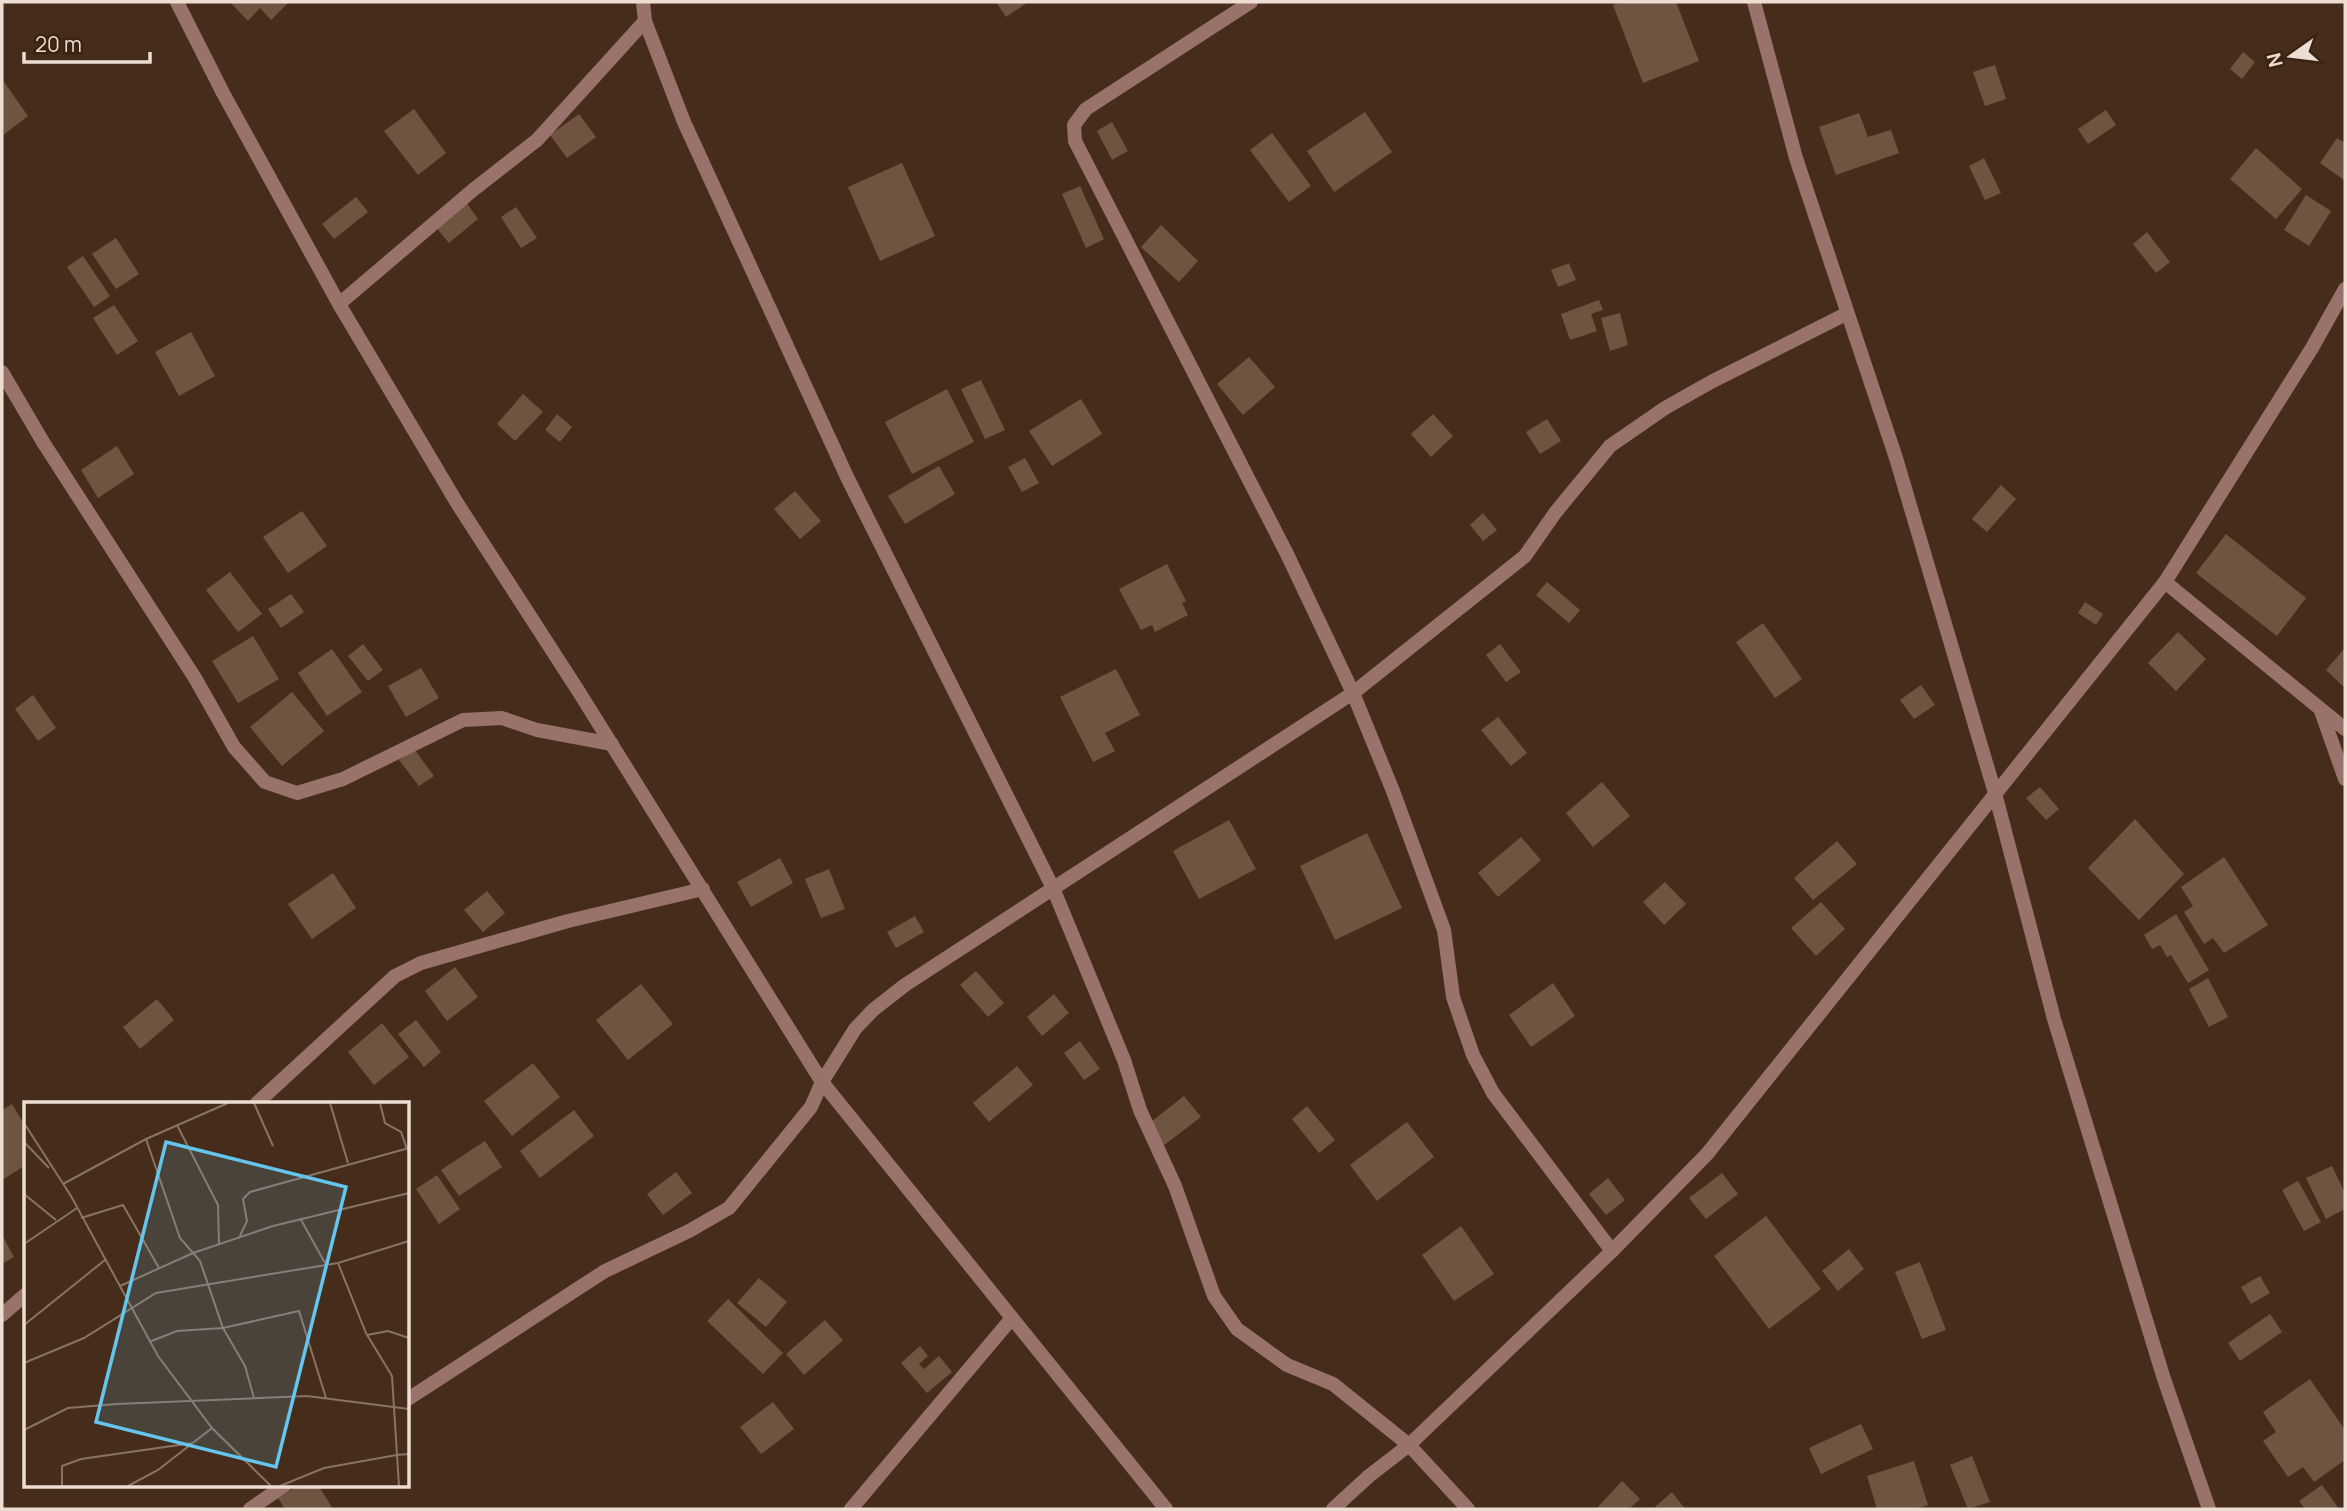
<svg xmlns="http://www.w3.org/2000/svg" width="2347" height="1511" font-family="Manrope,sans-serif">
	<rect width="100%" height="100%" fill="#462d1b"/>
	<g fill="#6f5441">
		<path d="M230 2H289L271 20 260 8 248 21Z"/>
		<path d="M996 2H1028L1006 17Z"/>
		<path d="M1622 2H1676L1699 61 1643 83 1613 5Z"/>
		<path d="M2243 52 2255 62 2242 79 2230 69Z"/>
		<path d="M1995 65 2006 99 1985 106 1973 72Z"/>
		<path d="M2 79 28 116 2 136Z"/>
		<path d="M414 109 446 153 418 175 384 131Z"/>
		<path d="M2106 110 2116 125 2088 144 2078 129Z"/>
		<path d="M1365 112 1392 152 1334 192 1307 151Z"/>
		<path d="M1859 113 1868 137 1891 130 1899 153 1836 175 1819 127Z"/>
		<path d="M579 114 596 137 567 158 550 135Z"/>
		<path d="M1112 122 1128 151 1112 160 1097 131Z"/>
		<path d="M1272 133 1311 186 1289 202 1250 150Z"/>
		<path d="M2337 138 2345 143 2344 180 2320 163Z"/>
		<path d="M2256 148 2302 189 2276 219 2230 179Z"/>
		<path d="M1984 158 2001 193 1985 200 1969 166Z"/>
		<path d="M902 163 935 236 880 261 848 187Z"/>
		<path d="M1080 186 1104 239 1086 248 1062 194Z"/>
		<path d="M2306 195 2331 211 2309 246 2284 230Z"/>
		<path d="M356 197 368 212 334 239 322 224Z"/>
		<path d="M466 202 478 219 449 243 435 226Z"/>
		<path d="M516 207 537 238 521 248 501 217Z"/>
		<path d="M1161 225 1198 261 1179 282 1141 247Z"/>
		<path d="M2147 232 2170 262 2156 273 2133 244Z"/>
		<path d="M116 238 139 274 116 289 92 254Z"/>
		<path d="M83 256 110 296 94 307 67 267Z"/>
		<path d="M1569 263 1576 280 1558 287 1551 270Z"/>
		<path d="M1599 300 1603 310 1591 314 1597 331 1570 340 1561 314Z"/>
		<path d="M114 305 138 341 117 355 93 318Z"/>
		<path d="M1620 313 1628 345 1610 351 1601 318Z"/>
		<path d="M191 332 215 376 179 396 155 352Z"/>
		<path d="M1249 357 1275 387 1243 415 1217 384Z"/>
		<path d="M981 380 1005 430 985 439 961 389Z"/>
		<path d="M947 389 974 442 912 474 885 422Z"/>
		<path d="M523 394 543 412 515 441 497 424Z"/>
		<path d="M1081 399 1102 434 1052 466 1029 431Z"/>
		<path d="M557 414 572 427 560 442 545 430Z"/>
		<path d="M1433 414 1453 436 1431 457 1411 434Z"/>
		<path d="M1547 419 1561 441 1540 454 1526 432Z"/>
		<path d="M117 446 134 474 98 498 81 470Z"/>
		<path d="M1025 458 1039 483 1022 492 1008 467Z"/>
		<path d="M939 466 955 494 905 524 888 496Z"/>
		<path d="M2001 485 2016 499 1987 532 1972 519Z"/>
		<path d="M795 491 821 521 800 539 774 509Z"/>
		<path d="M302 511 327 546 288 573 263 537Z"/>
		<path d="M1483 513 1497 530 1483 541 1470 525Z"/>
		<path d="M2226 534 2306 598 2277 636 2196 573Z"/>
		<path d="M1167 564 1186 601 1182 603 1188 615 1155 632 1152 625 1141 630 1119 589Z"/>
		<path d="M230 572 262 614 238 632 206 590Z"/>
		<path d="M1547 582 1580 610 1569 623 1536 595Z"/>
		<path d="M291 594 304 612 281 628 268 609Z"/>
		<path d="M2085 602 2103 614 2096 625 2078 613Z"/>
		<path d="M1763 623 1802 679 1775 698 1736 642Z"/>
		<path d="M2178 632 2206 659 2176 691 2148 663Z"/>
		<path d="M253 636 279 679 238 703 212 661Z"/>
		<path d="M363 644 383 670 368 681 348 656Z"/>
		<path d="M1500 644 1521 672 1506 682 1486 655Z"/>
		<path d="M2345 648V688L2326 670Z"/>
		<path d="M332 649 362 692 327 716 298 673Z"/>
		<path d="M421 668 439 698 406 717 388 686Z"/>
		<path d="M1116 669 1140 715 1105 733 1115 751 1093 762 1060 697Z"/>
		<path d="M1921 685 1935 705 1914 719 1900 700Z"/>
		<path d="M292 692 324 731 282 766 250 727Z"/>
		<path d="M33 695 56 728 38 741 15 709Z"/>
		<path d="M1498 717 1527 753 1511 766 1481 730Z"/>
		<path d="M414 749 434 776 419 786 399 760Z"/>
		<path d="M1602 782 1630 816 1593 847 1566 813Z"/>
		<path d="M2040 787 2059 809 2046 820 2026 798Z"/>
		<path d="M2135 819 2184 874 2139 920 2088 868Z"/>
		<path d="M1229 820 1256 869 1199 899 1173 851Z"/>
		<path d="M1367 833 1402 908 1335 940 1300 866Z"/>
		<path d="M1521 837 1541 860 1498 897 1478 873Z"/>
		<path d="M1837 841 1857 864 1813 900 1794 878Z"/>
		<path d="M2224 857 2268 925 2224 953 2213 938 2204 944 2184 912 2193 906 2181 887Z"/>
		<path d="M780 858 793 883 751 907 737 882Z"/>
		<path d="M829 869 845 909 821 918 805 879Z"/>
		<path d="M333 873 356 908 312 939 288 904Z"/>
		<path d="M1665 882 1686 904 1664 925 1643 902Z"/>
		<path d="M487 891 505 913 483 932 464 910Z"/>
		<path d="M1821 902 1845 929 1816 956 1791 928Z"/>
		<path d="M2176 914 2209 970 2188 983 2171 955 2167 957 2160 945 2152 949 2144 935Z"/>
		<path d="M915 916 924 932 896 948 887 932Z"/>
		<path d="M455 967 478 997 447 1021 425 991Z"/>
		<path d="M976 971 1004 1003 988 1017 960 985Z"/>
		<path d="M2208 978 2228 1017 2209 1027 2189 989Z"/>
		<path d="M1553 983 1575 1016 1531 1047 1509 1015Z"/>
		<path d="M641 984 673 1024 628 1060 596 1020Z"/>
		<path d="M1054 994 1069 1013 1042 1036 1027 1017Z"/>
		<path d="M157 999 174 1020 140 1049 123 1027Z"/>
		<path d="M416 1020 441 1052 424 1067 398 1034Z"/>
		<path d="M382 1023 409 1057 374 1085 348 1052Z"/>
		<path d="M1080 1041 1100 1069 1084 1080 1064 1053Z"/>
		<path d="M533 1063 560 1097 512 1136 484 1101Z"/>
		<path d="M1017 1066 1033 1085 989 1122 973 1103Z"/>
		<path d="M1184 1096 1201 1117 1163 1146 1147 1125Z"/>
		<path d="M12 1104 26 1127V1165L2 1180V1110Z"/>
		<path d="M1307 1106 1335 1140 1319 1153 1292 1119Z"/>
		<path d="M574 1110 594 1136 540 1178 520 1151Z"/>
		<path d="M1407 1122 1434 1157 1377 1201 1350 1165Z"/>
		<path d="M485 1141 502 1167 459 1196 441 1170Z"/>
		<path d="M2332 1166 2345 1193V1209L2326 1219 2306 1178Z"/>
		<path d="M676 1172 692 1193 663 1215 647 1194Z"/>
		<path d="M1722 1173 1738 1194 1706 1219 1689 1198Z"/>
		<path d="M437 1175 460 1209 439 1224 416 1189Z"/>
		<path d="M1608 1178 1625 1200 1606 1215 1589 1194Z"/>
		<path d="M2298 1181 2321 1222 2304 1231 2282 1190Z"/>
		<path d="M1766 1216 1821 1289 1769 1329 1714 1256Z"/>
		<path d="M1461 1226 1494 1274 1454 1301 1422 1255Z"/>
		<path d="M2 1235 14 1257 2 1264Z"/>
		<path d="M1849 1249 1864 1269 1838 1291 1822 1271Z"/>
		<path d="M1920 1262 1946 1330 1922 1339 1895 1272Z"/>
		<path d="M2260 1276 2270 1293 2251 1304 2241 1287Z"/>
		<path d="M759 1278 787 1302 766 1327 737 1303Z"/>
		<path d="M728 1299 783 1353 763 1374 707 1321Z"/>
		<path d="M2270 1314 2282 1332 2240 1361 2228 1343Z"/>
		<path d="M825 1320 843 1340 804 1375 786 1354Z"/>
		<path d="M920 1346 928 1356 919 1364 924 1369 939 1356 952 1372 927 1393 901 1363Z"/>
		<path d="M2310 1379 2345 1430V1460L2314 1482 2303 1467 2288 1477 2263 1441 2276 1432 2263 1412Z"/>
		<path d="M773 1402 794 1429 761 1454 740 1427Z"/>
		<path d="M1861 1424 1873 1449 1821 1474 1809 1448Z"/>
		<path d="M1972 1456 1990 1502 1968 1509 1950 1465Z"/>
		<path d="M1914 1461 1928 1505 1915 1509H1877L1867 1476Z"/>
		<path d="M1622 1481 1640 1499 1629 1509H1596Z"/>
		<path d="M299 1485H318L333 1509H285L278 1498Z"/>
		<path d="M2322 1485 2339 1509H2305L2299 1501Z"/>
		<path d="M1672 1492 1685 1509H1656L1655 1507Z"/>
	</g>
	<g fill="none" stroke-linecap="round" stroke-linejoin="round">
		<g stroke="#99736b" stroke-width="14">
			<path d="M177 2 223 93 339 304 457 503 579 692 822 1082 1166 1509"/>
			<path d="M643 2 645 21 684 122 848 479 1053 888 1124 1060 1140 1110 1175 1186 1214 1296 1237 1329 1287 1365 1333 1384 1409 1445 1468 1509"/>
			<path d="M1251 2 1086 109 1074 125 1075 141 1287 554 1353 693 1393 791 1444 930 1453 997 1473 1055 1493 1093 1612 1251"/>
			<path d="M1754 2 1796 158 1896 458 1995 793 2054 1019 2164 1379 2209 1509"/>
			<path d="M339 304 473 190 537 140 645 21"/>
			<path d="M2 372 43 442 195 678 234 747 265 782 297 793 343 779 463 720 502 718 537 730 612 744"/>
			<path d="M2165 582 2345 729"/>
			<path d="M2321 711 2345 779"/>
			<path d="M257 1103 395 976 421 963 568 921 703 889"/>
			<path d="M2 1315 26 1294"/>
			<path d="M408 1399 605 1271 689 1231 729 1208 811 1107 822 1082 855 1029 873 1010 905 985 1353 693 1525 556 1555 513 1610 446 1665 408 1711 382 1846 314"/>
			<path d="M250 1509 285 1485"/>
			<path d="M851 1509 1012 1318"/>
			<path d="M1333 1509 1369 1476 1409 1445 1612 1251 1707 1154 2165 582 2312 348 2345 289"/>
		</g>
	</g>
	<g transform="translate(24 1102)">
		<rect width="385" height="385" fill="#462d1b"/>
		<path fill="none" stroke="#897364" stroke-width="2" d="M230 1 249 44M306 1 324 61M356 1 361 21 377 30 383 47M0 21 47 94 134 254 188 326 247 384M153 23 194 103 195 142M122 37 156 136 176 159 199 226 221 264 230 296M0 40 25 66M39 82 122 37 204 1M0 92 32 118M57 116 99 103 135 166M276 116 301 161M215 136 223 119 219 97 226 90 385 46M0 142 53 106M96 184 169 151 249 124 385 91M0 223 81 158M343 233 364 229 385 236M125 240 153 229 199 226 275 209 302 296M0 261 60 236 132 191 314 161 385 139M0 328 44 306 93 302 283 294 385 307M38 384V364L57 357 169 341M104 384 134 368 188 326M256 384 300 366 373 353 368 274 342 231 314 161M375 384 373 353 385 352"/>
		<path fill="#64c5ee" fill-opacity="0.15" stroke="#64c5ee" stroke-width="3.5" d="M142 40 322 85 252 365 72 320Z"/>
		<rect width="385" height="385" fill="none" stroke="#edddd2" stroke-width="3.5"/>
	</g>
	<rect width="2347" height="1511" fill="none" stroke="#edddd2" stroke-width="7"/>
	<g transform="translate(2291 56) rotate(256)" stroke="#3b2311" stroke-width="5" paint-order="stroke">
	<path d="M0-5L12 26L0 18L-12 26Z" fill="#edddd2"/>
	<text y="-10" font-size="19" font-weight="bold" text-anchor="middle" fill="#edddd2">N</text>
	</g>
	<path d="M24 52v10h126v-10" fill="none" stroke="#edddd2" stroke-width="3.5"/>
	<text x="35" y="52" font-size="21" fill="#edddd2" stroke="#3b2311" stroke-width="5" paint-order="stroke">20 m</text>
</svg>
